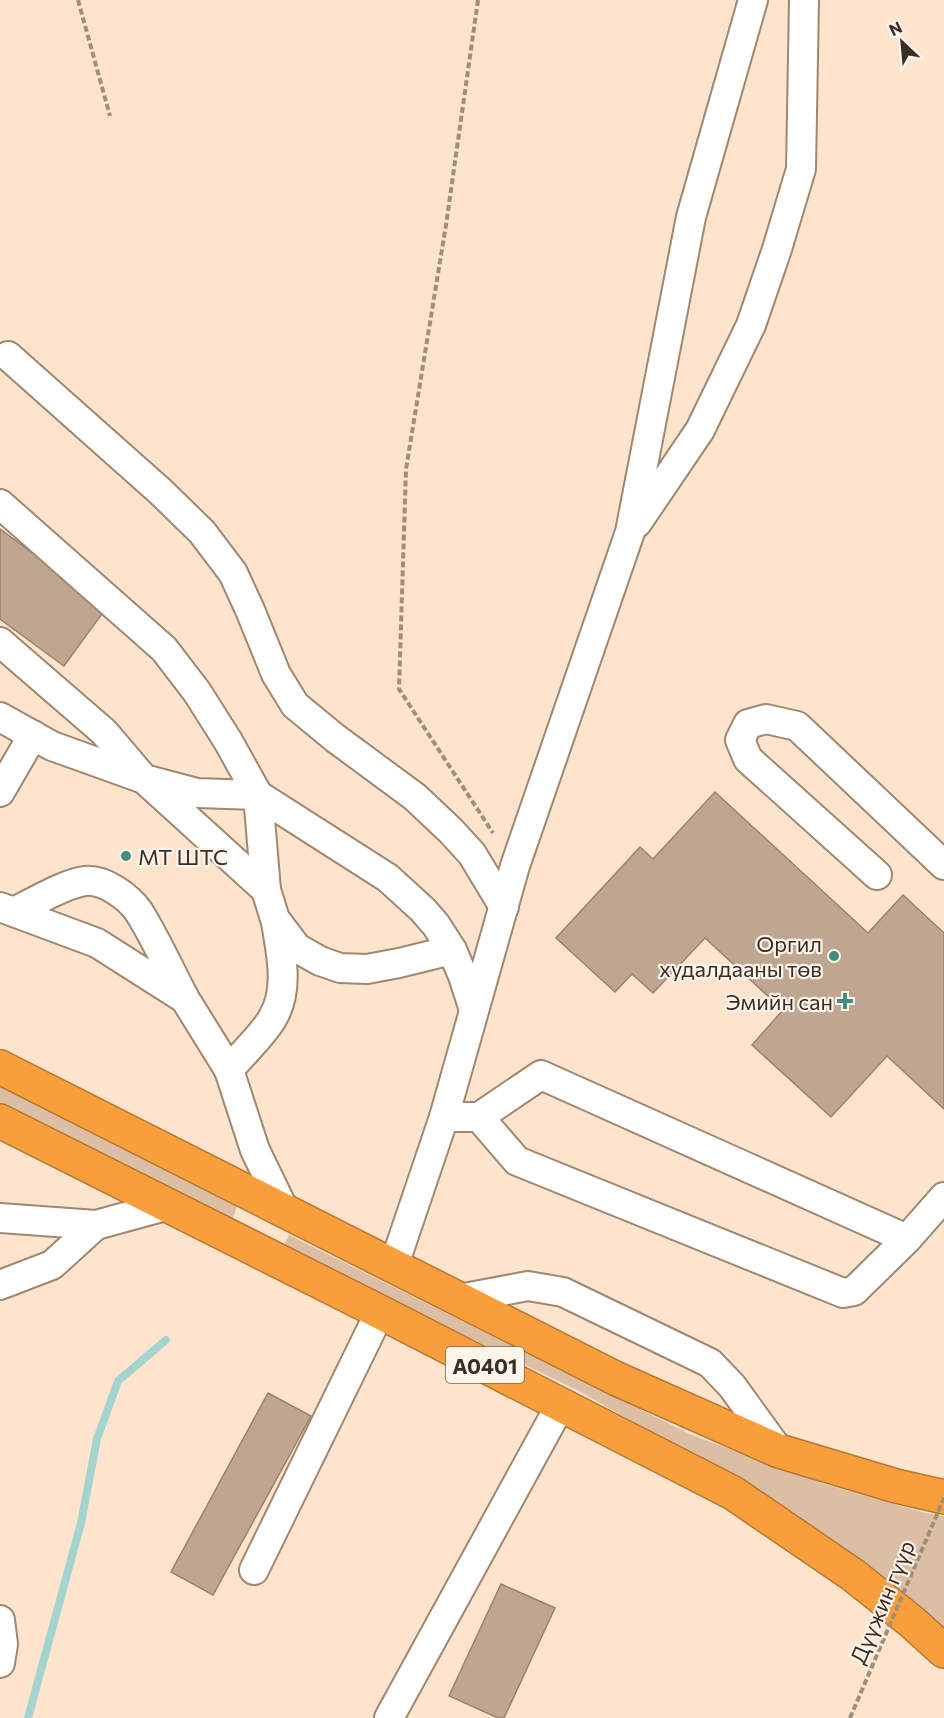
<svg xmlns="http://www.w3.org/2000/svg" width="944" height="1718" font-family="Commissioner,sans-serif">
	<rect width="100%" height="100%" fill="#fee4cc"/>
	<g fill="#dbbea4">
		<path d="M0 1086 237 1206 232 1220 0 1104Z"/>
		<path d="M289 1235 692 1435 824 1484 925 1513 944 1516V1634L747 1488 581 1392 283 1247Z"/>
	</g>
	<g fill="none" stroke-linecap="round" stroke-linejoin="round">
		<path stroke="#a3d4cf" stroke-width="8" d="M28 1718 81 1523 97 1439 118 1381 166 1340"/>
	</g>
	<g fill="#bfa690" stroke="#9a826d" stroke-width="1.5">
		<path d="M0 529 107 607 64 666 0 619Z"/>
		<path d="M715 792 868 933 903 895 944 933V1109L887 1056 831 1117 752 1045 783 1010 705 938 653 993 632 974 615 992 556 938 640 847 653 859Z"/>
		<path d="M268 1393 311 1416 213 1595 171 1572Z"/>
		<path d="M501 1584 555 1608 504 1718H498L449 1696Z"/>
	</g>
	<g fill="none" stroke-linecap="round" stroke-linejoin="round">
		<defs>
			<g id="minor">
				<path d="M8 356 161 492 202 532 233 573 250 610 276 674 295 705 335 738 415 797 451 831 472 854 504 907"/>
				<path d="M0 504 164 649 197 692 228 741 258 795 266 890 275 919 297 948 320 961 340 968 367 969 399 963 452 950"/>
				<path d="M637 523 700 430 751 325 777 249 801 169 804 0"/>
				<path d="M0 642 104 732 144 779 266 890"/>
				<path d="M0 717 52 746 144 779 197 793 258 795 388 878 423 910 436 925 452 950 463 976 474 1010"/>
				<path d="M0 792 33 735"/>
				<path d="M877 875 748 759 740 740 748 724 766 719 797 726 944 865"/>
				<path d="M0 907 97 943 185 999 229 1070 255 1150 284 1210"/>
				<path d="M14 912C32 903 66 883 85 881 104 879 129 897 139 912 156 939 169 969 184 997"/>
				<path d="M229 1070C241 1055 263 1035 272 1019 290 990 281 954 276 922"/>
				<path d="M444 1117 515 866 630 532 691 217 753 0"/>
				<path d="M479 1117 517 1161 843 1293 854 1291 907 1239 944 1197"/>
				<path d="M0 1218 96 1225 169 1205"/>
				<path d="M394 1265 444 1117H479L541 1075 907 1239"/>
				<path d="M0 1285 52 1265 96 1225"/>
				<path d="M459 1299 528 1286 563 1292 710 1363 732 1386 779 1451"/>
				<path d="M254 1570 380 1312"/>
				<path d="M0 1620 3 1644 0 1663"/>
				<path d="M389 1718 561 1404"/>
			</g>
			<g id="highway">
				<path d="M0 1067 617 1379 779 1451 896 1486 944 1497"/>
				<path d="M0 1121 380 1312 733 1493 853 1575 912 1622 944 1651"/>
			</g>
		</defs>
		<use href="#minor" stroke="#9f8771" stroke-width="32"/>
		<use href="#highway" stroke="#b57733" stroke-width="36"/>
		<g stroke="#a08e7d" stroke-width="4" stroke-dasharray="6 3" stroke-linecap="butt">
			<path d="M78 0 110 116"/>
			<path d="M478 0 446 225 406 469 399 689 493 833"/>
		</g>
		<use href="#minor" stroke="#fff" stroke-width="28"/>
		<use href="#highway" stroke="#f89e3a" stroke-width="33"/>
		<path stroke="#a08e7d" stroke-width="4" stroke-dasharray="6 3" stroke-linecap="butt" d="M850 1718 944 1498"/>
	</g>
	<g fill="#448b84" stroke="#fff4ea" stroke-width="2">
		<circle cx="126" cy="856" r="6"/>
		<circle cx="834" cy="956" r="6"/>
		<path d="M842 992h6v6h6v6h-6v6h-6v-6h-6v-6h6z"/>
	</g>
	<g text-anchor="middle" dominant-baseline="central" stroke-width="4.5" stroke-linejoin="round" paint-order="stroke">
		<rect fill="#fff4ea" stroke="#746960" stroke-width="1.5" x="446" y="1347" width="78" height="36" rx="4.5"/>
		<g font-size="21" font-weight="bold" fill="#382e25">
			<text x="485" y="1365">A0401</text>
		</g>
		<g font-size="22" fill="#382e25" stroke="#fff4ea" text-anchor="end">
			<text x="138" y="856" text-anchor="start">МТ ШТС</text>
			<text x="822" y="943">Оргил<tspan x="822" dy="25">худалдааны төв</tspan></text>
			<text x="833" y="1001">Эмийн сан</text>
		</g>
		<g font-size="22" fill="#382e25" stroke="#fff4ea">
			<text transform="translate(882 1602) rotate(-67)">Дүүжин гүүр</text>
		</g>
	</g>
	<g transform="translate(902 42) rotate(334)" stroke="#fff4ea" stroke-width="4.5" paint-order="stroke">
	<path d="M0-4.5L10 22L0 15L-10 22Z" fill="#382e25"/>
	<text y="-9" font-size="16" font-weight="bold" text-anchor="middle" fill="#382e25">N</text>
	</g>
</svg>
